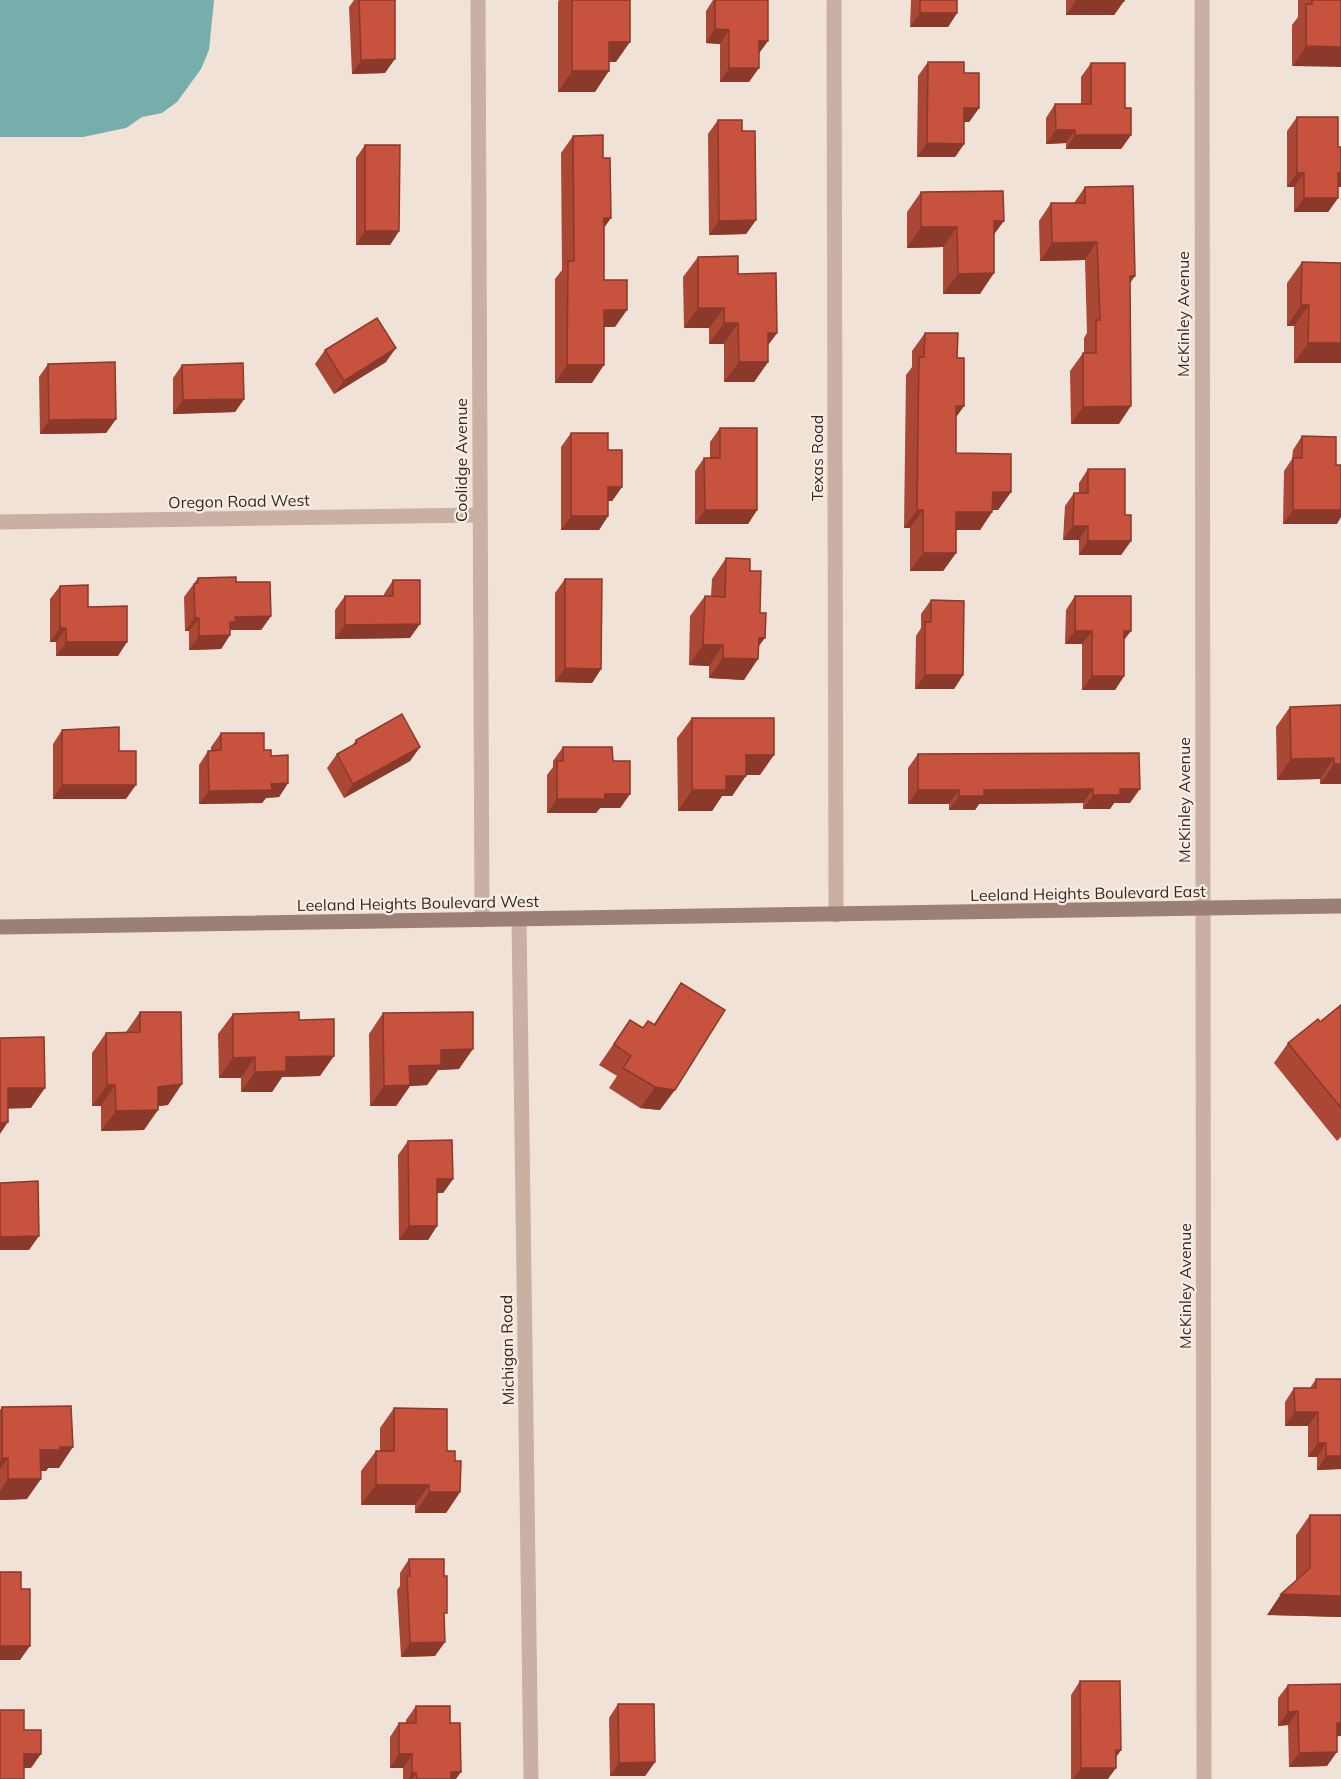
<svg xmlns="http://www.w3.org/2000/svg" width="1341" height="1779" font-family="Mulish,sans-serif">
	<rect width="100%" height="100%" fill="#f1e2d7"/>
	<path fill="#76aeab" d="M0 0H214L209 50 201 69 177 102 162 113 142 117 126 128 83 137H0Z"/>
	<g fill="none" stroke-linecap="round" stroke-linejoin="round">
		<g stroke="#c9b0a3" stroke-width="15">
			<path d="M478 0 482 920"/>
			<path d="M834 0 836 915"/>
			<path d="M1202 0 1204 1779"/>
			<path d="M0 522 479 515"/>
			<path d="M519 920 531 1779"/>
		</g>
		<path stroke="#9c7f75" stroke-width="15" d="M0 927 1341 906"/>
	</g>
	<g fill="#ab4735">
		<path d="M354 0H395L385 73 352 74 349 7Z"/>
		<path d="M559 0H630L616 62H609L595 92H558V2Z"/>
		<path d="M713 0H768L759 54 749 82H720V44L706 43V11Z"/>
		<path d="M911 0H957V13L948 27H910Z"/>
		<path d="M1066 0H1124V1L1114 15H1066Z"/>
		<path d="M1298 0H1341L1292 66V25L1298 17Z"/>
		<path d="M928 62 964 73 979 108 969 122H964V144L955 157H917L918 76Z"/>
		<path d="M1091 63 1125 108 1131 135 1121 149H1066V143L1046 144V118L1055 104H1081V77Z"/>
		<path d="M1297 117 1338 147 1341 187H1338V198L1328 212H1294V187H1287V131Z"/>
		<path d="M718 120 742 131 756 220 746 234 709 235 708 134Z"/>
		<path d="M573 136 604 227V280L615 327H604L592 383H555V279L562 270 561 153Z"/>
		<path d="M365 145 399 231 390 245H356V158Z"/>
		<path d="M1085 187 1130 283 1119 424H1071L1070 371 1083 353H1084V338L1087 333 1085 260 1040 261 1039 221 1051 203H1074Z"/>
		<path d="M921 192 994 234 980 294H943V247L907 248V212Z"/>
		<path d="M698 257 738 274 777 333 768 345V362L754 382H724V344H709V328H684L683 277Z"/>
		<path d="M1302 262 1341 363H1294V326H1287V283Z"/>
		<path d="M925 333 957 358 964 406 956 417V453L1011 492 998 510H992V512L980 530H956V553L943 571H910V528H904L906 375 912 367V351Z"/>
		<path d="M325 350 386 362 334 394 315 364Z"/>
		<path d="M48 364 116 419 106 433 40 434 39 377Z"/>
		<path d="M182 365 244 399 235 412 173 414V378Z"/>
		<path d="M720 428 757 510 748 524H695V471L704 458H710V442Z"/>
		<path d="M571 433 608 450 622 487 612 501H608V516L599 530H561V447Z"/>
		<path d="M1302 436 1337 524H1283L1284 471 1292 459 1293 450Z"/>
		<path d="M1088 469 1125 515 1131 541 1121 555H1079V540H1063L1065 506 1074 493H1079V483Z"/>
		<path d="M726 558 750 571 759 646 744 680 709 678V666L689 665 690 616 705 596H711L712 579Z"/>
		<path d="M198 578 236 582 271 616 261 630H230V635L221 649 189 650V631H185L184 597Z"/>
		<path d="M565 579 601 669 592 683 555 682V593Z"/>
		<path d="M393 580 410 638 335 639V610L345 596H384V594Z"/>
		<path d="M60 586 88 607 118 656H56V642H50V599Z"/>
		<path d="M1075 596 1124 639V676L1115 690H1082V644H1065L1066 610Z"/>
		<path d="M931 600 963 675 954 689H915L916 636 921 628V614Z"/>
		<path d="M1341 705V784H1320V779L1277 780 1276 727 1290 707Z"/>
		<path d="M692 718 760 775H746L732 796H722L712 811H678L677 738Z"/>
		<path d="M62 730 119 751 126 799H53V744Z"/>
		<path d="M221 733 264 750 271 756 288 783 279 797 266 798 262 803 199 804V765L208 751H211V747Z"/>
		<path d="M356 740 420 747 410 761 344 798 327 768 337 754 352 746Z"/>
		<path d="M563 747 613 761 630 794 620 808H600L596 813H547V775L553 767V761Z"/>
		<path d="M1139 753 1130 803H1114L1110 809H1083V803L979 804 975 810H949V804H908V768L918 754Z"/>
		<path d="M681 983 660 1110 640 1108 609 1088 617 1076 599 1065 630 1020 643 1028 654 1024Z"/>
		<path d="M1341 1005V1137L1337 1141 1274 1063 1288 1043 1320 1022Z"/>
		<path d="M140 1012 168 1105 158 1106 144 1130 101 1131V1106H92V1053L106 1033 126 1032Z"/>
		<path d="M383 1013 459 1069 438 1070 427 1085 410 1086 396 1106H370L369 1034Z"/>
		<path d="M233 1014 299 1020 320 1076 282 1077 272 1092H241V1078H219L218 1034Z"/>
		<path d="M408 1141 453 1179 443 1193H437V1226L428 1240H399L398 1155Z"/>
		<path d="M1316 1379 1341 1469 1317 1470V1457H1308V1426H1285V1402L1294 1388H1310Z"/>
		<path d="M2 1407 59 1468H48L46 1471H41L27 1499 0 1500V1410Z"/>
		<path d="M394 1408 447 1451 455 1461 460 1492 446 1513H415V1505H361V1471L376 1451H380V1428Z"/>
		<path d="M1310 1515 1341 1617 1267 1615 1296 1581V1535Z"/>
		<path d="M409 1559 444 1576V1616L435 1656 401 1657 397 1590 400 1586V1573Z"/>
		<path d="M1080 1681 1121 1750 1116 1757 1108 1779H1071V1695Z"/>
		<path d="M1341 1684V1736H1337L1327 1766 1289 1767 1288 1725 1278 1726V1698L1288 1685Z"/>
		<path d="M618 1704 655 1762 645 1776H610L609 1718Z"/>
		<path d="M416 1706 450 1723 456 1779H403V1768H390V1737L399 1723H406V1720Z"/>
	</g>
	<g fill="#8b392b">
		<path d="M1076 1H1124L1114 15H1066Z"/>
		<path d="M920 13H957L948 27H910Z"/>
		<path d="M715 29 729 30 720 44 706 43Z"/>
		<path d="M759 41H768L758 55Z"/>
		<path d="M609 42H630L616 62H595Z"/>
		<path d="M1306 46 1341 47V67L1292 66Z"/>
		<path d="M395 59 385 73 352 74 361 60Z"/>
		<path d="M729 68H759L749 82H720Z"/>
		<path d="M572 71H609L595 92H558Z"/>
		<path d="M964 108H979L969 122H955Z"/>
		<path d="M1056 130H1075L1066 143 1046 144Z"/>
		<path d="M1075 135H1131L1121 149H1066Z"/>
		<path d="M927 143 964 144 955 157H917Z"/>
		<path d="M1297 173H1304L1294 187H1287Z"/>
		<path d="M1338 173H1341V187H1328Z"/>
		<path d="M1304 198H1338L1328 212H1294Z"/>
		<path d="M604 218H611L599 235Z"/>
		<path d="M756 220 746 234 709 235 719 221Z"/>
		<path d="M994 221H1004L989 241Z"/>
		<path d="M921 227H957L943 247 907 248Z"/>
		<path d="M365 231H399L390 245H356Z"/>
		<path d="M1097 242 1085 260 1040 261 1052 243Z"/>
		<path d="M994 273 980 294H943L958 274Z"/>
		<path d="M1130 276H1135L1123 293Z"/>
		<path d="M1301 305H1309L1294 326H1287Z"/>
		<path d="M698 308H724L709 328H684Z"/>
		<path d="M604 310H627L615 327H592Z"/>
		<path d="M724 323H738L724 344H709Z"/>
		<path d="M768 333H777L762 353Z"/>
		<path d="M1308 343H1341V363H1294Z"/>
		<path d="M396 348 386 362 334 394 344 381Z"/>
		<path d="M739 362H768L754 382H724Z"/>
		<path d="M567 365H604L592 383H555Z"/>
		<path d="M244 399 235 412 173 414 183 400Z"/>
		<path d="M956 406H964L951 424Z"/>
		<path d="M1131 406 1119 424H1071L1083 407Z"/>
		<path d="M116 419 106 433 40 434 49 420Z"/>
		<path d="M608 487H622L612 501H599Z"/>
		<path d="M993 492H1011L998 510H980Z"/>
		<path d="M705 510H757L748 524H695Z"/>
		<path d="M917 510H923L910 528H904Z"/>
		<path d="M1293 510H1341V517L1337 524H1283Z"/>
		<path d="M956 512H992L980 530H943Z"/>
		<path d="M571 516H608L599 530H561Z"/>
		<path d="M1073 526H1088L1079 540H1063Z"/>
		<path d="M1088 541H1131L1121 555H1079Z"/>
		<path d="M923 553H956L943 571H910Z"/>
		<path d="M271 616 261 630H230V635L221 649 189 650 199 636 230 622 235 617Z"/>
		<path d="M195 618H199L189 631H185Z"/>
		<path d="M420 624 410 638 335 639 345 625Z"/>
		<path d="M60 628H66L56 642H50Z"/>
		<path d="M1075 631H1092L1082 644H1065Z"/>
		<path d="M1124 631H1131L1121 644Z"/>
		<path d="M759 638H765L750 658Z"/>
		<path d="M66 642H127L118 656H56Z"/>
		<path d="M703 645H723L709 666 689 665Z"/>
		<path d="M723 658 758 659 744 680 709 678Z"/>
		<path d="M565 668 601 669 592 683 555 682Z"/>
		<path d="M925 675H963L954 689H915Z"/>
		<path d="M1092 676H1124L1115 690H1082Z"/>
		<path d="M420 747 410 761 344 798 353 784Z"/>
		<path d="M746 755H774L760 775H732Z"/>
		<path d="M1334 758 1320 779 1277 780 1291 759Z"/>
		<path d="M1334 764H1341V784H1320Z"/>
		<path d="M726 776H746L732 796H722L712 811H678L692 790Z"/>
		<path d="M288 783 279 797 266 798 262 803 199 804 209 791 271 784Z"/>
		<path d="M62 785H136L126 799H53Z"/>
		<path d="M1093 789 1083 803 979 804 975 810H949L959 796 984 790Z"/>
		<path d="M1120 789H1140L1130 803H1114L1110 809H1083L1093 795Z"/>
		<path d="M918 790H959L949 804H908Z"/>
		<path d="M605 794H630L620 808H600L596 813H547L557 799Z"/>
		<path d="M473 1049 459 1069 438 1070 427 1085 410 1086 396 1106H370L384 1086 409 1066 441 1050Z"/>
		<path d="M334 1056 320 1076 282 1077 272 1092H241L255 1072 286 1057Z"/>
		<path d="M255 1057 241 1078H219L233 1058Z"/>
		<path d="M182 1084 168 1105 144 1108 158 1087Z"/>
		<path d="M107 1085H115L101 1106H92Z"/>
		<path d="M655 1087 675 1090 660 1110 640 1108Z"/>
		<path d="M8 1088H45L31 1108 0 1109Z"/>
		<path d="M158 1110 144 1130 101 1131 116 1111Z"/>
		<path d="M8 1122 0 1134V1123Z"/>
		<path d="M437 1179H453L443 1193H427Z"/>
		<path d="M409 1226H437L428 1240H399Z"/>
		<path d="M39 1236 29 1250H0V1237Z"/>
		<path d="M1295 1412H1318L1308 1426H1285Z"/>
		<path d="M1318 1443H1326L1317 1457H1308Z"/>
		<path d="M60 1447H73L59 1468H48L46 1471H26L40 1450Z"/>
		<path d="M1326 1456H1341V1469L1317 1470Z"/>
		<path d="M2 1458H8L0 1469V1461Z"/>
		<path d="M8 1479H41L27 1499 0 1500V1491Z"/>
		<path d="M376 1485H429L415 1505H361Z"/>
		<path d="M429 1492H460L446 1513H415Z"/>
		<path d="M1281 1594 1341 1596V1617L1267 1615Z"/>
		<path d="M445 1642 435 1656 401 1657 410 1643Z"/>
		<path d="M0 1646H30L20 1660H0Z"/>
		<path d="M1298 1711 1288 1725 1278 1726 1288 1712Z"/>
		<path d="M1337 1723H1341V1736L1327 1737Z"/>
		<path d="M1116 1750H1121L1111 1764Z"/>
		<path d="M1337 1752 1327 1766 1289 1767 1299 1753Z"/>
		<path d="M24 1754H41L31 1768H14Z"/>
		<path d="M399 1754H412L403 1768H390Z"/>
		<path d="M655 1762 645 1776H610L619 1763Z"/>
		<path d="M1081 1768H1116L1108 1779H1073Z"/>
		<path d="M451 1772H461L456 1779H446Z"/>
		<path d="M412 1773H416L412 1779H408Z"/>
	</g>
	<g fill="#c7523e" stroke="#8b392b" stroke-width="1.5">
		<path d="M359 0H395V59L361 60Z"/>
		<path d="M572 0H630V42H609V71H572Z"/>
		<path d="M715 0H768V41H759V68H729V30L715 29Z"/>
		<rect x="920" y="0" width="37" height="13"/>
		<rect x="1076" y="0" width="48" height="1"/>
		<path d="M1312 0H1341V47L1306 46V4H1312Z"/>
		<path d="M928 62H964V73H979V108H964V144L927 143Z"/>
		<path d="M1091 63H1125V108H1131V135H1075V130H1056L1055 104H1091Z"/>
		<path d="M1297 117H1338V147H1341V173H1338V198H1304V173H1297Z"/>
		<path d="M718 120H742V131H755L756 220 719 221Z"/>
		<path d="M603 135V158H610L611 218H604V280H627V310H604V365H567L568 261H574L573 136Z"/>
		<path d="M365 145H400L399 231H365Z"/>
		<path d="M1133 186 1135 276H1130L1131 406 1083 407V353H1096V320H1100L1097 242 1052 243 1051 203H1085V187Z"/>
		<path d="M1003 191 1004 221H994V273L958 274 957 227H921V192Z"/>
		<path d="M738 256V274L776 273 777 333H768V362H739L738 323H724V308H698V257Z"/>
		<path d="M1302 262 1341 263V343H1308L1309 305H1301Z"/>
		<path d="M377 318 396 348 344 381 325 350Z"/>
		<path d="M925 333H958L957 358H964V406H956V453L1011 454V492H993L992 512H956V553H923V510H917L918 424 919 357H924Z"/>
		<path d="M115 362 116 419 49 420 48 364Z"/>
		<path d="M243 363 244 399 183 400 182 365Z"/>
		<path d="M720 428H757V510H705L704 458H720Z"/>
		<path d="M571 433H608V450H622V487H608V516H571Z"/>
		<path d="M1302 436 1336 437V465H1341V510H1293V458H1302Z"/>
		<path d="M1088 469H1125V515H1131V541H1088V526H1073L1074 493H1088Z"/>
		<path d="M726 558 750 559V571H761L760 613H766L765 638H759L758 659 723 658V645H703L705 596 725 597Z"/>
		<path d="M236 577V582H270L271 616 235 617 236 622H230V635L199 636V618H195L194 584 198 583V578Z"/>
		<path d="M565 579H602L601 669 565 668Z"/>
		<path d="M393 580H420V624L345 625V596H393Z"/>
		<path d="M88 585V607L127 606V642H66V628H60V586Z"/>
		<path d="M1075 596H1131V631H1124V676H1092V631H1075Z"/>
		<path d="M931 600 964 601 963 675H925V622H931Z"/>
		<path d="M1341 705V764H1334V758L1291 759 1290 707Z"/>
		<path d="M402 714 420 747 353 784 337 754 357 743 356 740Z"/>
		<path d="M692 718H774V755H746V776H726V790H692Z"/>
		<path d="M119 727V751H136V785H62V730Z"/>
		<path d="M221 733H264V750H271V756L288 755V783L271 784 272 790 209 791 208 751 221 750Z"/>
		<path d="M563 747H612L613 761H630V794H605V799H557V761H563Z"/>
		<path d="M1139 753 1140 789H1120V795H1093V789L984 790V796H959V790H918V754Z"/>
		<path d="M681 983 725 1010 675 1090 655 1087 623 1068 631 1056 614 1044 630 1020 643 1028 648 1021 655 1025Z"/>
		<path d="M1341 1005V1108L1288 1043 1318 1019 1320 1022Z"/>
		<path d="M140 1012H181L182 1084 158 1087V1110L116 1111 115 1085H107L106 1033 140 1032Z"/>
		<path d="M299 1012V1020L334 1019V1056L286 1057V1071L255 1072V1057L233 1058V1014Z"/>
		<path d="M473 1012V1049L441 1050V1065L409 1066 410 1085 384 1086 383 1013Z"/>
		<path d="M44 1037 45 1088H8V1122L0 1123V1038Z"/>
		<path d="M452 1140 453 1179H437V1226H409L408 1141Z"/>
		<path d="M38 1181 39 1236 0 1237V1183Z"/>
		<path d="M1316 1379H1341V1456H1326V1443H1318V1412H1295L1294 1388H1316Z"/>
		<path d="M71 1406 73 1447H60V1450H40L41 1479H8V1458H2V1407Z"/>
		<path d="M394 1408 447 1409V1451H455V1461H461L460 1492H429V1485H376V1451H394Z"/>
		<path d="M1310 1515H1341V1596L1281 1594 1310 1568Z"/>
		<path d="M409 1559H444V1576H447V1613H444L445 1642 410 1643 407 1576H410Z"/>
		<path d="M0 1572H21V1589H30V1646H0Z"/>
		<path d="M1080 1681H1120L1121 1750H1116V1768H1081Z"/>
		<path d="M1341 1684V1723H1337V1752L1299 1753 1298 1711 1288 1712V1685Z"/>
		<path d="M618 1704H654L655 1762 619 1763Z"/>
		<path d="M416 1706H450V1723H460L461 1772H451V1779H417L416 1773H412V1754H399V1723H416Z"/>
		<path d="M0 1710H24V1730H41V1754H24V1779H0Z"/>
	</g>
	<g text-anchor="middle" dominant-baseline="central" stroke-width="4.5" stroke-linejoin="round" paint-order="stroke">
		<g font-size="16" fill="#342825" stroke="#f9ede3">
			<text transform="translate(1183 314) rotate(-90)">McKinley Avenue</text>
			<text transform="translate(817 458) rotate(-90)">Texas Road</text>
			<text transform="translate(461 460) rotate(-90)">Coolidge Avenue</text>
			<text transform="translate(239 501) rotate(-1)">Oregon Road West</text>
			<text transform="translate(1184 800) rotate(-90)">McKinley Avenue</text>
			<text transform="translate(1088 893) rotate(-1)">Leeland Heights Boulevard East</text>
			<text transform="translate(418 903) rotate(-1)">Leeland Heights Boulevard West</text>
			<text transform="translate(1185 1286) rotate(-90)">McKinley Avenue</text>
			<text transform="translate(507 1350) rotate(-91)">Michigan Road</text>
		</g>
	</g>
</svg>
